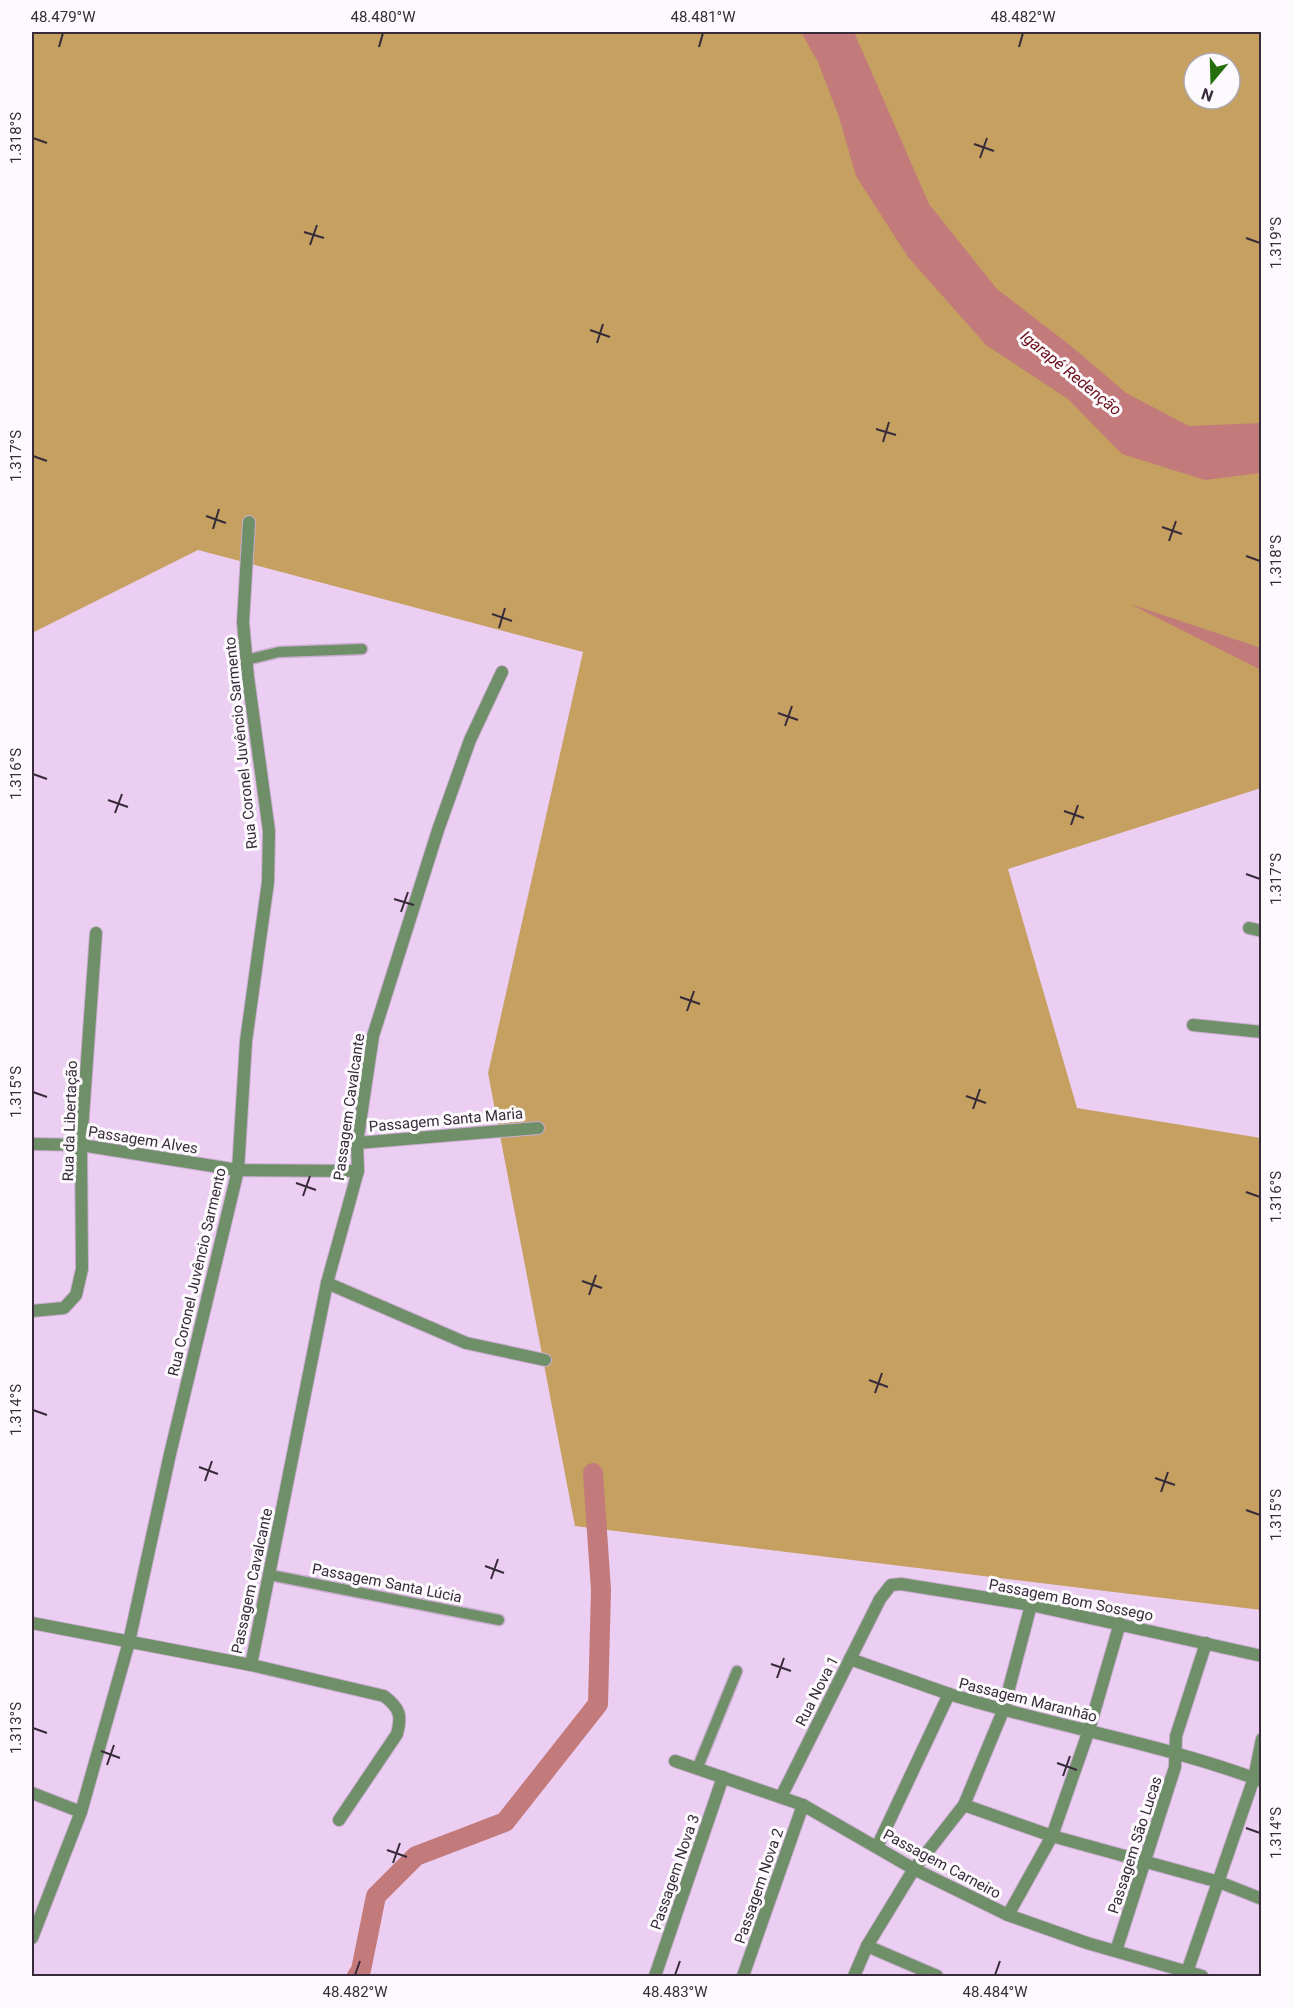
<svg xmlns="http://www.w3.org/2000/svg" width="1293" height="2008" font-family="Roboto,sans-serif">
	<rect width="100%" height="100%" fill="#eccef3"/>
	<path fill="#c5a061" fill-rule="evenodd" d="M32 32H1261V788L1008 869 1077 1108 1261 1138V1610L575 1526 488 1073 583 652 198 550 32 633ZM1194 63H1230V99H1194Z"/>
	<g fill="#c37a7a">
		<path d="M801 32H854L929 204 997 289 1071 346 1126 393 1189 426 1261 423V473L1205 480 1122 454 1068 399 986 345 908 257 856 176 839 117 818 62Z"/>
		<path d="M1130 604 1261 648V670Z"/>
	</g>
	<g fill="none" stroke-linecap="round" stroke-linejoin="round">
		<path stroke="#c37a7a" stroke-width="20" d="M357 1976 361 1970 376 1896 416 1856 505 1822 598 1704 601 1590 593 1473"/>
		<defs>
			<g id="service">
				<path d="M246 660 279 652 362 649"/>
				<path d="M270 1575 499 1620"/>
				<path d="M697 1769 737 1671"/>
			</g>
			<g id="minor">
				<path d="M1249 928 1262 931"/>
				<path d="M1193 1025 1262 1032"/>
				<path d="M357 1143 538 1128"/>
				<path d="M32 1144 81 1145 238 1170 358 1171"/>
				<path d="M327 1283 466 1343 545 1360"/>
				<path d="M32 1311 64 1308 76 1295 82 1269 81 1145 96 933"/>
				<path d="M32 1623 251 1665 384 1696C400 1708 402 1716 397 1734L339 1820"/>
				<path d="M850 1659 949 1694"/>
				<path d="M251 1665 327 1283 358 1171 357 1143 373 1036 438 830 470 740 502 672"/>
				<path d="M675 1761 803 1805 914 1869 1008 1915 1087 1943 1202 1976"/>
				<path d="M32 1793 81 1812"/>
				<path d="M781 1797 880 1599 891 1585 901 1584 1031 1605 1262 1656"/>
				<path d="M964 1805 1052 1836 1219 1882 1262 1899"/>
				<path d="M877 1847 949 1694C1053 1726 1160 1743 1262 1781"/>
				<path d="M1008 1915 1052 1836 1089 1730 1120 1623"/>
				<path d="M32 1938 81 1812 129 1642 170 1454 238 1170 246 1041 268 882 269 831 248 677 243 622 249 522"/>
				<path d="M867 1946 937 1976"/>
				<path d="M1116 1951 1175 1767 1176 1736 1206 1643"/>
				<path d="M1187 1972 1254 1778 1262 1739"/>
				<path d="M655 1976 723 1777"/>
				<path d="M743 1976 803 1805"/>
				<path d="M854 1976 867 1946 914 1869 964 1805 1003 1711 1031 1605"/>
			</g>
		</defs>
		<use href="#service" stroke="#c8adce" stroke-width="13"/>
		<use href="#minor" stroke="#c8adce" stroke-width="14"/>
		<use href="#service" stroke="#6f8f68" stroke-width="10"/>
		<use href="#minor" stroke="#6f8f68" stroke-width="12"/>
	</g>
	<path fill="none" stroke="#372b39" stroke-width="2" d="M59 47 63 33M379 47 383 33M699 47 703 33M1019 47 1023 33M33 138 47 143M974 144 994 151M980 158 987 138M304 232 324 238M1246 238 1260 243M310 245 317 225M590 330 610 337M597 343 603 324M876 429 896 435M883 442 889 422M33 456 47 461M206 516 226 523M1162 527 1182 534M213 529 219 509M1169 541 1176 521M1246 556 1260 561M492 614 512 621M499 628 505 608M778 713 798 720M785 726 792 706M33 774 47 779M108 800 128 807M1064 811 1084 818M115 813 122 794M1071 825 1078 805M1246 874 1260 879M394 899 414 905M401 912 408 892M680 997 700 1004M687 1011 694 991M33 1092 47 1097M966 1096 986 1103M973 1109 980 1089M296 1183 316 1190M1246 1192 1260 1197M303 1196 310 1176M582 1281 602 1288M589 1295 596 1275M869 1380 888 1387M875 1393 882 1373M33 1410 47 1415M199 1467 218 1474M1155 1478 1175 1485M205 1481 212 1461M1161 1492 1168 1472M1246 1510 1260 1515M485 1566 504 1573M491 1579 498 1559M771 1664 791 1671M777 1678 784 1658M33 1728 47 1733M101 1751 120 1758M1057 1763 1077 1770M107 1765 114 1745M1063 1776 1070 1756M1246 1828 1260 1833M387 1850 407 1857M393 1863 400 1843M355 1975 360 1961M675 1975 680 1961M995 1975 1000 1961"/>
	<g text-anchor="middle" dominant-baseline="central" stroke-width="6" stroke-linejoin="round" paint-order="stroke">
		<g font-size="15" fill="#372b39" stroke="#fdfafe">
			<text transform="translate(241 743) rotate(-96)">Rua Coronel Juvêncio Sarmento</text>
			<text transform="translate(349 1107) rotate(-82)">Passagem Cavalcante</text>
			<text transform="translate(446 1120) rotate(-5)">Passagem Santa Maria</text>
			<text transform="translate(70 1121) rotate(-88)">Rua da Libertação</text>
			<text transform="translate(143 1140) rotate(9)">Passagem Alves</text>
			<text transform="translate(197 1272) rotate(-77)">Rua Coronel Juvêncio Sarmento</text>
			<text transform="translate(252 1581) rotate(-78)">Passagem Cavalcante</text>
			<text transform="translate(387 1583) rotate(11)">Passagem Santa Lúcia</text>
			<text transform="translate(1071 1600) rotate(11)">Passagem Bom Sossego</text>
			<text transform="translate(817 1691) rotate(-63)">Rua Nova 1</text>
			<text transform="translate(1028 1700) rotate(14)">Passagem Maranhão</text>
			<text transform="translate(1135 1845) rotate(-72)">Passagem São Lucas</text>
			<text transform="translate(942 1864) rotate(28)">Passagem Carneiro</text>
			<text transform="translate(675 1872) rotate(-71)">Passagem Nova 3</text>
			<text transform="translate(759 1886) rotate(-71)">Passagem Nova 2</text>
		</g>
		<g font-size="16" font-style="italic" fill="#6b111d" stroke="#fdfafe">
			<text transform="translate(1071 373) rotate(39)">Igarapé Redenção</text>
		</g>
	</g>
	<rect width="1293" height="2008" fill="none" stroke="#fdfafe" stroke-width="66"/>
	<g transform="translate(1212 81) rotate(199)"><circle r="28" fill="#fdfafe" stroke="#aea7af" stroke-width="1.5"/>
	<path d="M0-4.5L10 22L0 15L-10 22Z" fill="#256e0c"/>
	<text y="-9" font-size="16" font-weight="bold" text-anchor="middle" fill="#372b39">N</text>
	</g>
	<rect x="33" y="33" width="1227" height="1942" fill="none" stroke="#372b39" stroke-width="2"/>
	<g font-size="15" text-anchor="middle" fill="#372b39">
		<text x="63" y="22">48.479°W</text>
		<text x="383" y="22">48.480°W</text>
		<text x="703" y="22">48.481°W</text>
		<text x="1023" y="22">48.482°W</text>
		<text transform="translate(16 138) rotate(-90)" y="5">1.318°S</text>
		<text transform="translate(1276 243) rotate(-90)" y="5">1.319°S</text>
		<text transform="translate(16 456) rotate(-90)" y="5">1.317°S</text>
		<text transform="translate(1276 561) rotate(-90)" y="5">1.318°S</text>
		<text transform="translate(16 774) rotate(-90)" y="5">1.316°S</text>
		<text transform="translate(1276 879) rotate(-90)" y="5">1.317°S</text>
		<text transform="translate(16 1092) rotate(-90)" y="5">1.315°S</text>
		<text transform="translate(1276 1197) rotate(-90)" y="5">1.316°S</text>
		<text transform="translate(16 1410) rotate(-90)" y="5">1.314°S</text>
		<text transform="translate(1276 1515) rotate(-90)" y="5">1.315°S</text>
		<text transform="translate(16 1728) rotate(-90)" y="5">1.313°S</text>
		<text transform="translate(1276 1833) rotate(-90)" y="5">1.314°S</text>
		<text x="355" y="1997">48.482°W</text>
		<text x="675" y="1997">48.483°W</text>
		<text x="995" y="1997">48.484°W</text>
	</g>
</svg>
